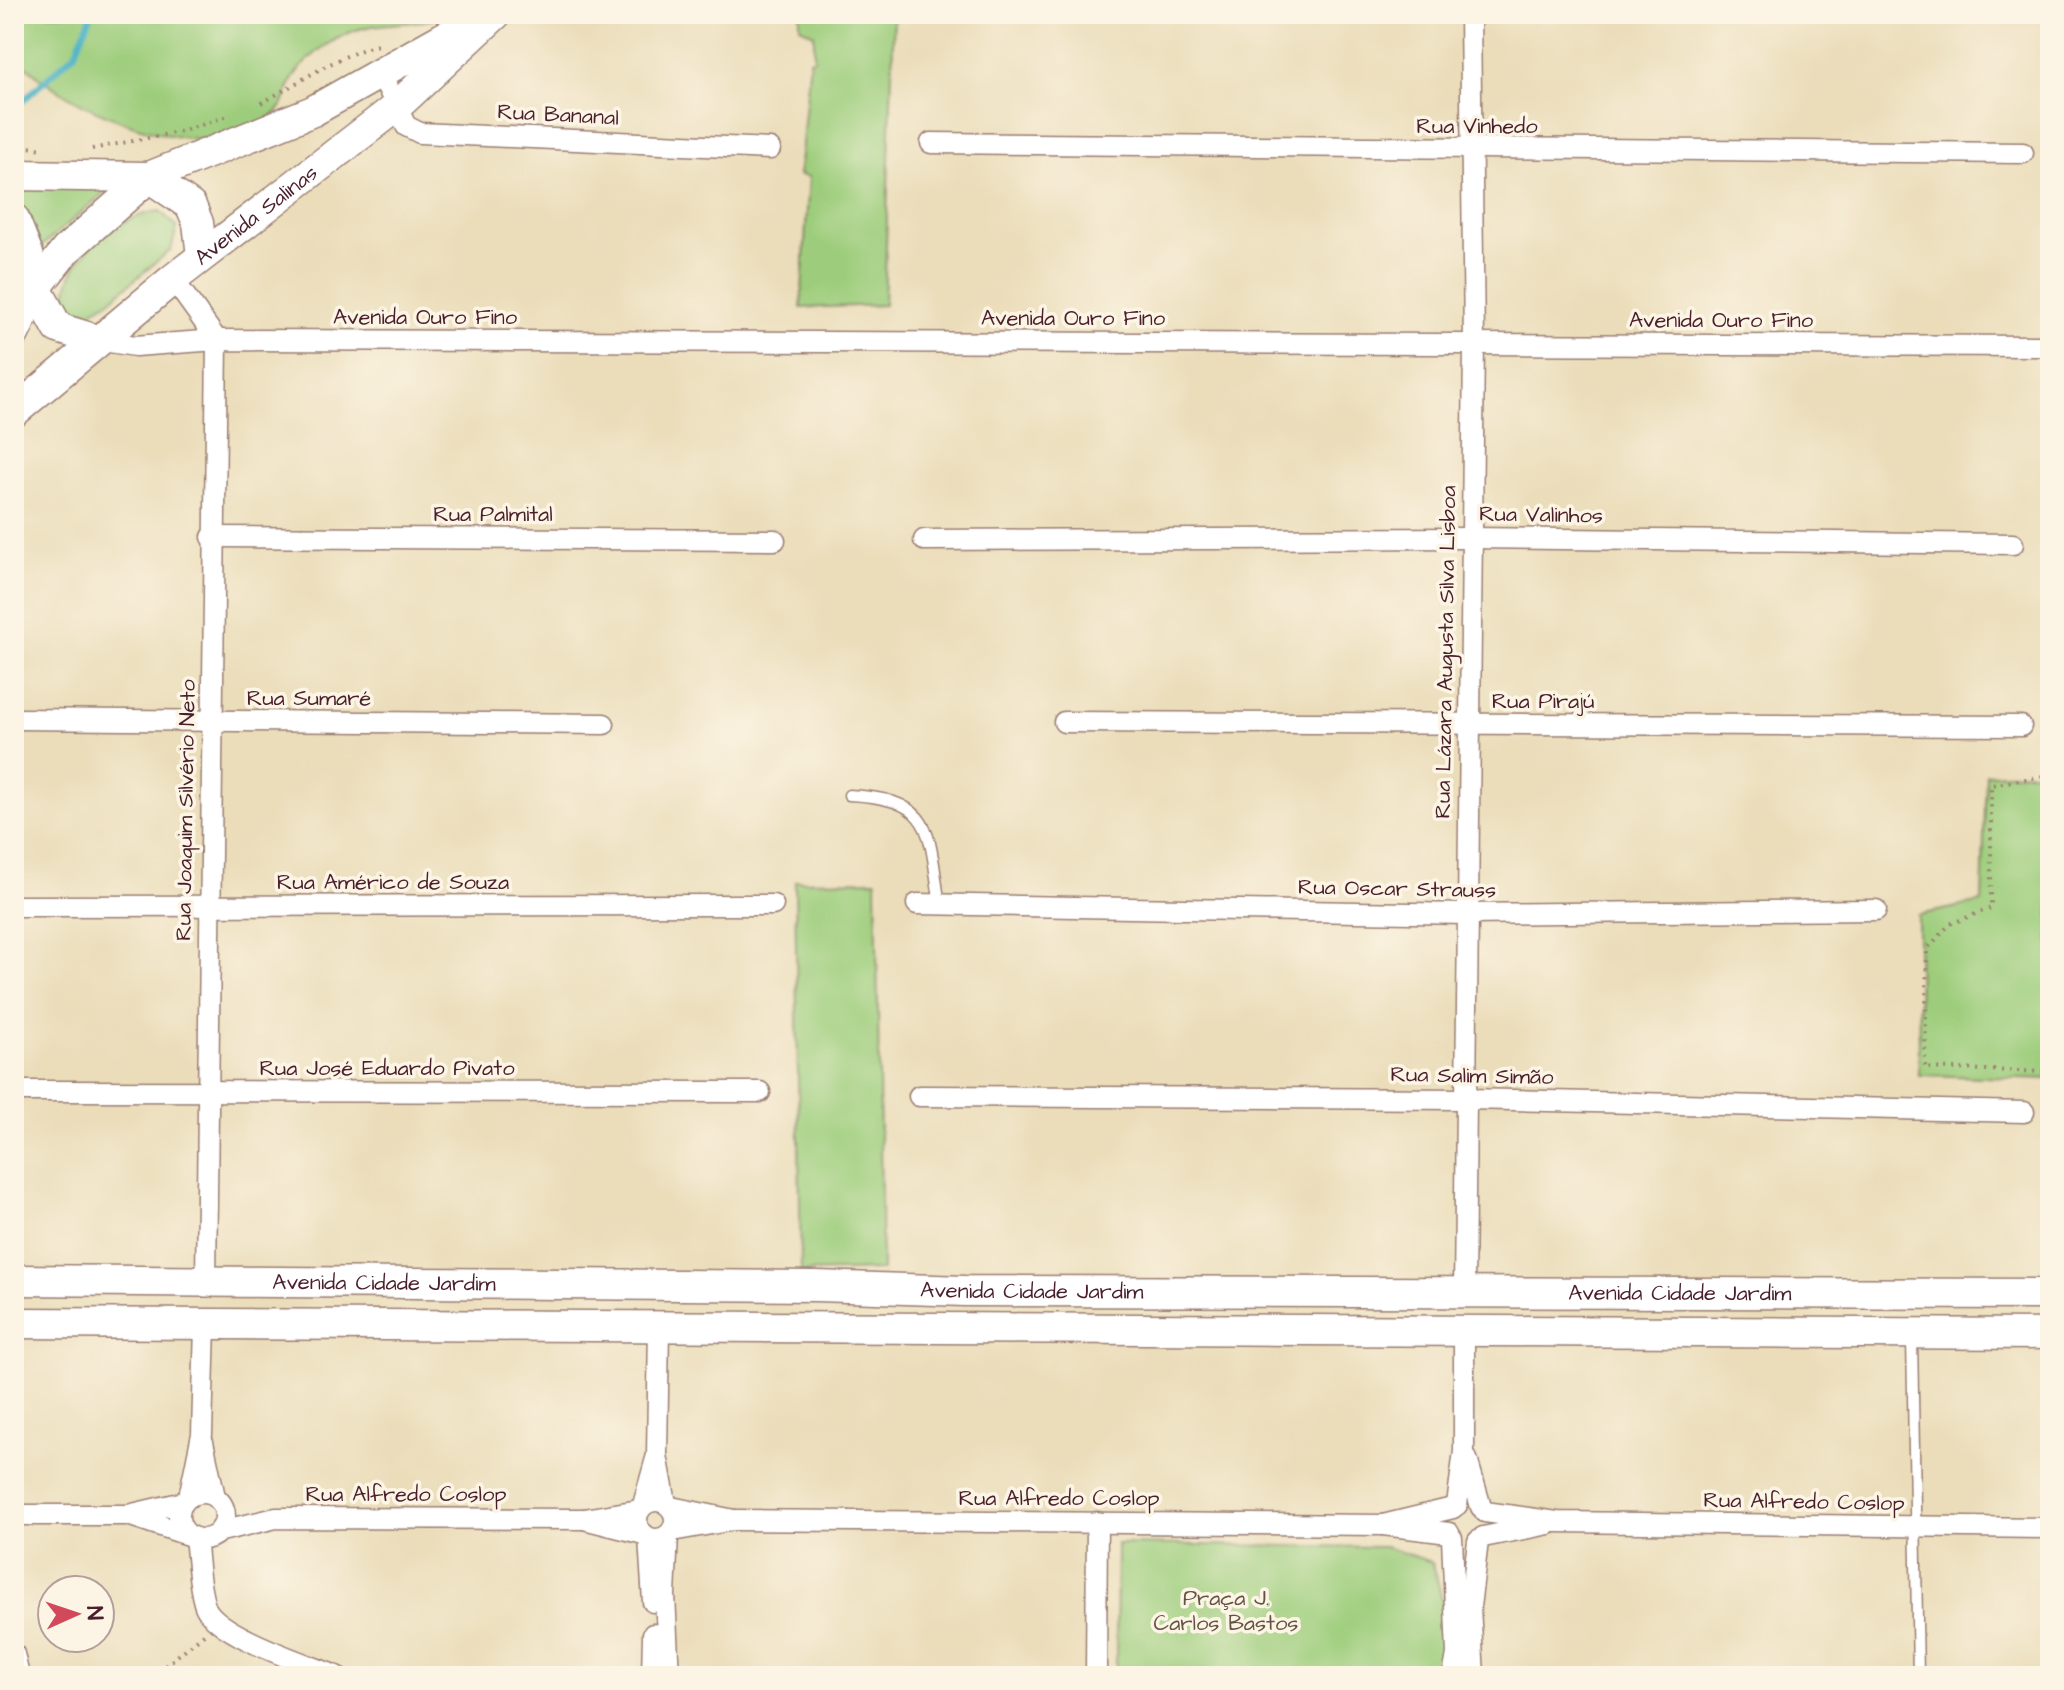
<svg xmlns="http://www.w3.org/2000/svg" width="2064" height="1690" font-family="'Architects Daughter',sans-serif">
	<rect width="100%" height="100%" fill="#fcf5e5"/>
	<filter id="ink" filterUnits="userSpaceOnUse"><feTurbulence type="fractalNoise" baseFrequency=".0125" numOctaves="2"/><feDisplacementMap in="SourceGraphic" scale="16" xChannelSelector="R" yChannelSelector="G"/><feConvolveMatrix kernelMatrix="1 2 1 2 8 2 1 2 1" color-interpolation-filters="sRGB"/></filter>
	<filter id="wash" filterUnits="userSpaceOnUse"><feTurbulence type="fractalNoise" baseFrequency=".006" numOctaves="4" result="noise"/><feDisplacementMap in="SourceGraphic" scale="32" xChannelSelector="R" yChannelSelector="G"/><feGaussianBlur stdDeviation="1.8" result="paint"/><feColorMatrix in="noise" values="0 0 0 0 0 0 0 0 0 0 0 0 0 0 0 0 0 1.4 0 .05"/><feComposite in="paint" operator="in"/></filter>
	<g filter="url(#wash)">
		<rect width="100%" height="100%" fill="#ebddba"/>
		<g fill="#9dcd7c" stroke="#747654" stroke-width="2">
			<path d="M14 14H453C421 27 382 19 351 32 329 41 301 61 291 82 287 91 285 104 279 110 227 169 113 125 58 90 42 81 28 67 14 56Z"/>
			<path d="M800 14H894L884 305 801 308 809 177 799 175 810 60 814 59V34L800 27Z"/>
			<path d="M14 185 111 187 41 247 14 200Z"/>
			<path d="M160 211 177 227 171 250 109 301 91 311H78L66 300C67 255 118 216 160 211Z"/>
			<path d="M2050 771V1079L1919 1075 1918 915 1982 902 1986 774Z"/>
			<path d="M876 880 882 1270 801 1272 795 881Z"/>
			<path d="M1117 1544 1385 1547 1432 1562C1444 1601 1452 1635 1440 1676H1116Z"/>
		</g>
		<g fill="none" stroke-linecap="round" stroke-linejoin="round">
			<path stroke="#46b1c4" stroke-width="6" d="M14 109 75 53 92 14"/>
		</g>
	</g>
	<g filter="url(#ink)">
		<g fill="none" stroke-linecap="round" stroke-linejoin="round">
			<defs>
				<g id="lane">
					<path d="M849 795C936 799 928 832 940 905"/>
					<path d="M1912 1338 1918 1676"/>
				</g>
				<g id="street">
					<path d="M380 72 406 126 420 133 770 149"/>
					<path d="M931 143 2023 153"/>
					<path d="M173 279 217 340"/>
					<path d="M97 340 135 346 217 340 2050 346"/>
					<path d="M212 537 775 540"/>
					<path d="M924 540 1472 538 2013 544"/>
					<path d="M14 719 604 724"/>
					<path d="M1064 722 2021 726"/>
					<path d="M917 904 1466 914 1876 910"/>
					<path d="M14 906 773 905"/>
					<path d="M14 1091 760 1092"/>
					<path d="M919 1096 1466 1099 2024 1112"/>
					<path d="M206 1280 217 340"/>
					<path d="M1464 1291 1474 343 1470 14"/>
					<path d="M203 1442 215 1497"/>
					<path d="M657 1455 659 1327"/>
					<path d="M1467 1459 1481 1507"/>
					<circle cx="202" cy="1516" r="23"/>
					<path d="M189 1497 202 1434 205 1324"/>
					<circle cx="656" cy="1520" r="19"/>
					<path d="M643 1505 657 1455 666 1503"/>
					<path d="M1457 1505 1464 1451V1330"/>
					<path d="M671 1507 734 1520 672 1531"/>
					<path d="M639 1510 584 1519 644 1534"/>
					<path d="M1485 1512 1557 1522 2050 1528"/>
					<path d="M14 1515H128L184 1502"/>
					<path d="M128 1515 188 1535"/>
					<path d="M734 1520 1383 1525"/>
					<path d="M221 1531 276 1518 584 1519"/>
					<path d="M1449 1533 1383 1525 1453 1508"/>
					<path d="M668 1535 665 1595 669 1676"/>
					<path d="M1483 1537 1549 1524"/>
					<path d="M195 1538C198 1560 198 1586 205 1606 216 1635 307 1664 336 1676"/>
					<path d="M649 1538 653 1602"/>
					<path d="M1452 1538 1457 1654 1453 1676"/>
					<path d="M14 1654 19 1676"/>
					<path d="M652 1676 653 1634"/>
					<path d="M1096 1676 1097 1522"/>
					<path d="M1474 1676 1470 1607 1478 1541"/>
				</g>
				<g id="secondary">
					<path d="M14 175 149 177 191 206 198 223 202 256"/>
					<path d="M14 219 28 254 36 288 58 328 97 340"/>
					<path d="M14 334 36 288 66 250 149 177 313 111 473 21"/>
					<path id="s1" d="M14 412 173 279 395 108 496 14"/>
					<path id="s2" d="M14 1280 817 1286 965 1291 2050 1294"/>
					<path d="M14 1323 2050 1334"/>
				</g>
			</defs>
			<use href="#lane" stroke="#9a7e72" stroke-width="13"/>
			<use href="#street" stroke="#9a7e72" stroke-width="23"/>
			<use href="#secondary" stroke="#9a7e72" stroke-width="33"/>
			<g stroke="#9a7e72" stroke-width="4" stroke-dasharray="2 6" stroke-linecap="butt">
				<path d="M261 103C299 83 335 56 378 45"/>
				<path d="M14 145 43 149"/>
				<path d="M92 149 183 131 231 115"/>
				<path d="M2050 775 1991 785V908L1950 924 1927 949 1925 1068 2050 1072"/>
				<path d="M153 1676 204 1634"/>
			</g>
			<use href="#lane" stroke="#fff" stroke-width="10"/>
			<use href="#street" stroke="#fff" stroke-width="20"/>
			<use href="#secondary" stroke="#fff" stroke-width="30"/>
		</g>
	</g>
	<g text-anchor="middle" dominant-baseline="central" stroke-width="7" stroke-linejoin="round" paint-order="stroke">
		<g font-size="22" fill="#4a1f2b" stroke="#fcf5e5">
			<text transform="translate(558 115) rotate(3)">Rua Bananal</text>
			<text x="1477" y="126">Rua Vinhedo</text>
			<text stroke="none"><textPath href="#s1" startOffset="312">Avenida Salinas</textPath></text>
			<text x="425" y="317">Avenida Ouro Fino</text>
			<text x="1073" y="318">Avenida Ouro Fino</text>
			<text x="1721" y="320">Avenida Ouro Fino</text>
			<text x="493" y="514">Rua Palmital</text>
			<text transform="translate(1541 515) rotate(1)">Rua Valinhos</text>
			<text transform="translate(1446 652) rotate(-89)">Rua Lázara Augusta Silva Lisboa</text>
			<text x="309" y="698">Rua Sumaré</text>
			<text x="1543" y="701">Rua Pirajú</text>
			<text transform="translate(186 810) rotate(-89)">Rua Joaquim Silvério Neto</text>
			<text x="393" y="882">Rua Américo de Souza</text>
			<text transform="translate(1397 889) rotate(1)">Rua Oscar Strauss</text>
			<text x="387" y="1068">Rua José Eduardo Pivato</text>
			<text transform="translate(1472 1076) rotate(1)">Rua Salim Simão</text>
			<text stroke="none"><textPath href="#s2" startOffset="370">Avenida Cidade Jardim</textPath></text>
			<text stroke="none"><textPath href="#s2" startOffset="1018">Avenida Cidade Jardim</textPath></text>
			<text stroke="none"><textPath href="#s2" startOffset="1666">Avenida Cidade Jardim</textPath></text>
			<text x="406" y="1494">Rua Alfredo Coslop</text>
			<text x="1059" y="1498">Rua Alfredo Coslop</text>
			<text transform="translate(1804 1502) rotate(1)">Rua Alfredo Coslop</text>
		</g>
		<g font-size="22" fill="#635343" stroke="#fcf5e5">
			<text x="1226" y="1598">Praça J.<tspan x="1226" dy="25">Carlos Bastos</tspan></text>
		</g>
	</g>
	<rect width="2064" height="1690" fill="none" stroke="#fcf5e5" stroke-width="48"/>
	<g transform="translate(76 1614) rotate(87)"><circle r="38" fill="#fcf5e5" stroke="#b59f9b" stroke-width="2"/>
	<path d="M0-6L14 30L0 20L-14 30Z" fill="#d1495b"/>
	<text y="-12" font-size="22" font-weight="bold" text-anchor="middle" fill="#4a1f2b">N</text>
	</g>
</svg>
